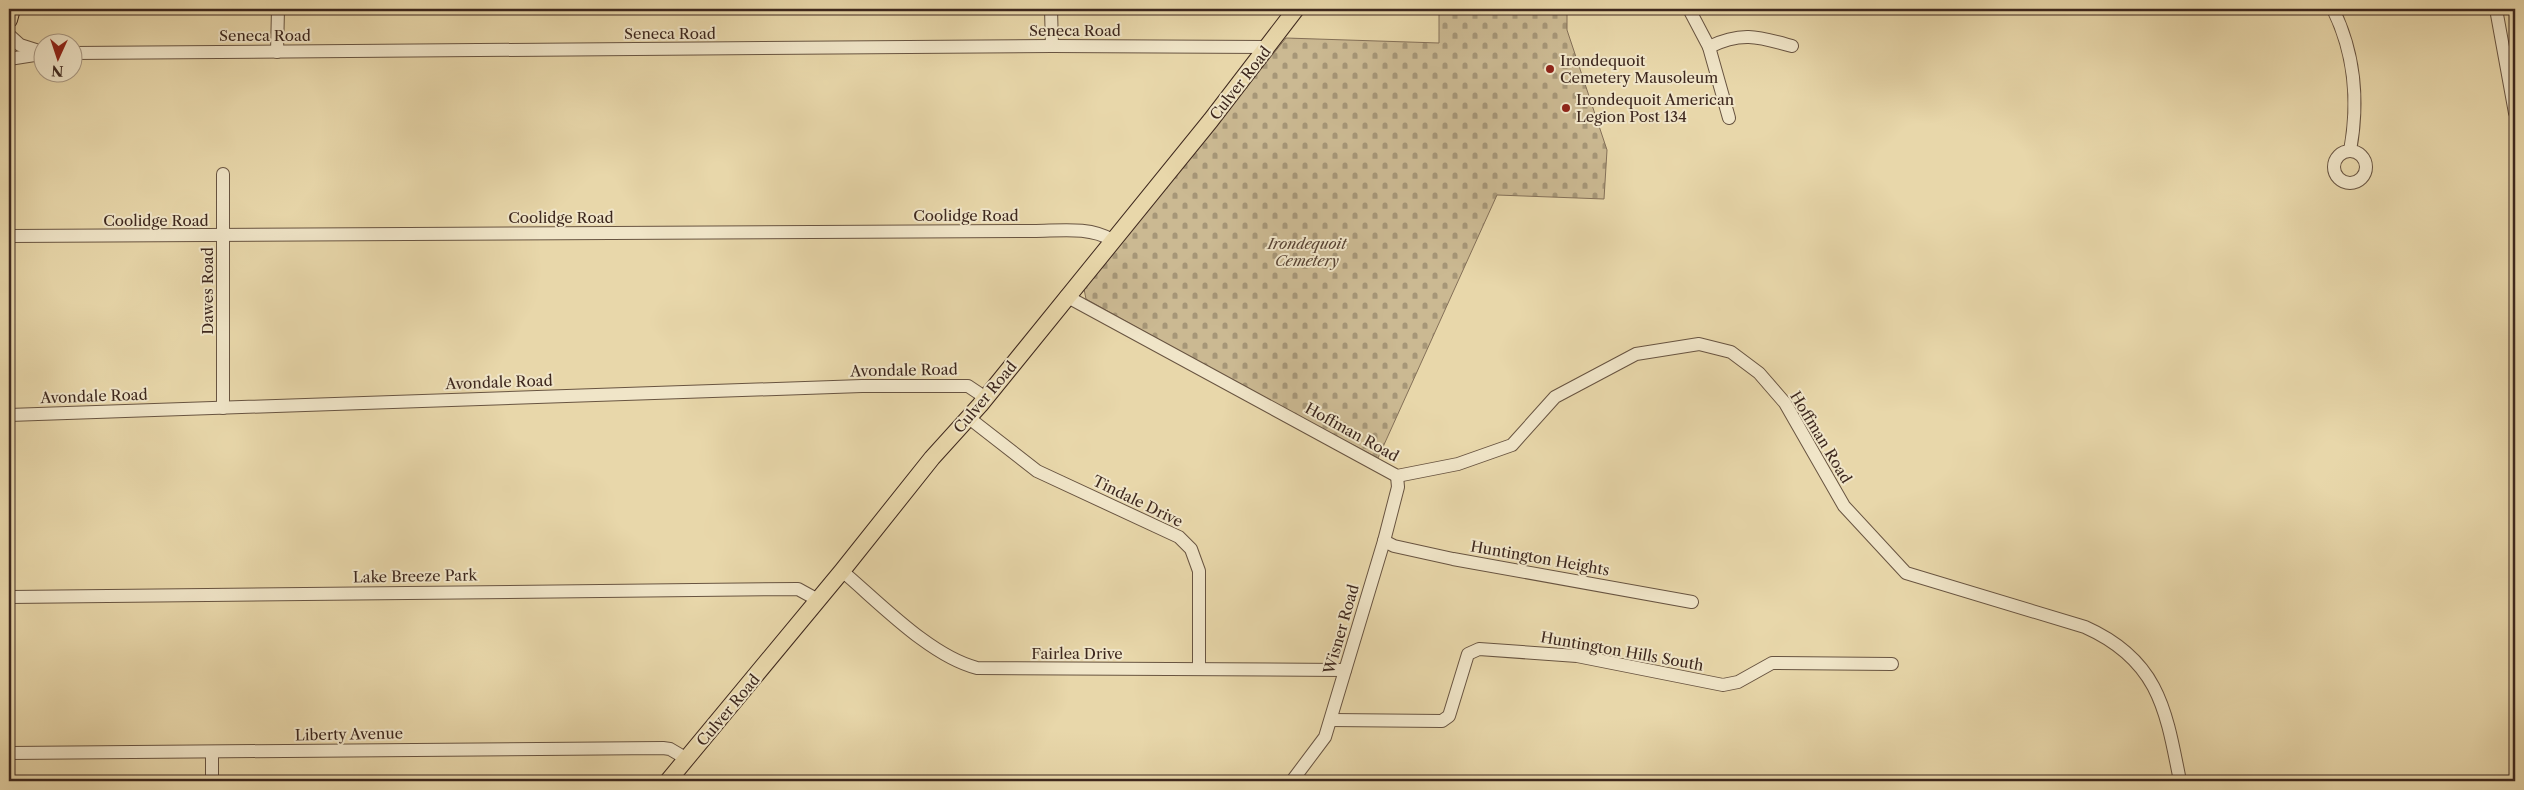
<svg xmlns="http://www.w3.org/2000/svg" width="2524" height="790" font-family="'Libre Caslon Text',serif">
	<defs>
		<pattern id="cemetery-stones" width="16" height="16" patternUnits="userSpaceOnUse" patternTransform="scale(1.25)"><rect width="16" height="16" fill="#cbb992"/><path d="M2 7V4a2 2 0 0 1 4 0v3zM10 15v-3a2 2 0 0 1 4 0v3z" fill="#a69677"/></pattern>
	</defs>
	<rect width="100%" height="100%" fill="#e8d7aa"/>
	<filter id="stains"><feTurbulence type="fractalNoise" baseFrequency=".004" numOctaves="4"/><feColorMatrix values="0 0 0 0 .2 0 0 0 0 .09 0 0 0 0 .02 0 0 0 .5 -.17"/></filter>
	<radialGradient id="worn" r=".72"><stop offset=".6" stop-color="#630" stop-opacity="0"/><stop offset="1" stop-color="#630" stop-opacity=".3"/></radialGradient>
	<path fill="url(#cemetery-stones)" stroke="#847058" d="M1439 9H1567V30L1607 150 1604 199 1497 195 1378 458 1247 389 1086 299 1084 289 1088 283 1286 38 1439 43Z"/>
	<g fill="none" stroke-linecap="round" stroke-linejoin="round">
		<defs>
			<g id="minor">
				<path d="M1051 9 1052 46"/>
				<path d="M1689 9 1709 47 1729 118"/>
				<path d="M2333 9C2355 54 2359 102 2350 151"/>
				<path d="M2496 9 2515 113"/>
				<path d="M9 35 20 45 42 52"/>
				<path d="M1709 47C1742 31 1759 37 1792 46"/>
				<path d="M277 52 278 9"/>
				<path d="M72 53 1052 46 1268 47"/>
				<path d="M9 59 41 54"/>
				<circle cx="2350" cy="167" r="16"/>
				<path d="M223 174V408"/>
				<path d="M9 236 1033 231C1059 231 1089 226 1112 240"/>
				<path d="M1066 296 1397 476 1458 464 1512 445 1555 397 1636 354 1699 344 1731 352 1759 373 1785 403 1844 506 1906 573 2085 627C2159 660 2166 710 2180 781"/>
				<path d="M9 415 862 386H968L986 398"/>
				<path d="M969 418 1037 471 1179 537 1191 549 1199 571V669"/>
				<path d="M1384 541 1394 546 1453 559 1692 602"/>
				<path d="M842 571C880 603 930 656 977 668L1345 670"/>
				<path d="M9 597 798 589 818 600"/>
				<path d="M1331 720 1442 721 1449 716 1468 654 1479 649 1577 656 1723 685 1738 682 1772 663 1892 664"/>
				<path d="M212 752V781"/>
				<path d="M9 753 663 748 670 749 687 759"/>
				<path d="M1292 781 1325 737 1384 541 1398 487 1397 476"/>
			</g>
			<g id="major">
				<path d="M9 20 12 9"/>
				<path d="M668 781 842 571 932 458 980 405 1211 120 1296 9"/>
			</g>
		</defs>
		<use href="#minor" stroke="#685441" stroke-width="14"/>
		<use href="#major" stroke="#3e281e" stroke-width="18"/>
		<use href="#minor" stroke="#f0e5c8" stroke-width="12"/>
		<use href="#major" stroke="#e8d7aa" stroke-width="16"/>
	</g>
	<g fill="#8f2418" stroke="#f0e5c8" stroke-width="2">
		<circle cx="1550" cy="69" r="5"/>
		<circle cx="1566" cy="108" r="5"/>
	</g>
	<g text-anchor="middle" dominant-baseline="central" stroke-width="4" stroke-linejoin="round" paint-order="stroke">
		<g font-size="15" fill="#3e281e" stroke="#f0e5c8">
			<text x="1075" y="30">Seneca Road</text>
			<text x="670" y="33">Seneca Road</text>
			<text x="265" y="35">Seneca Road</text>
			<text transform="translate(1240 83) rotate(-52)">Culver Road</text>
			<text x="966" y="215">Coolidge Road</text>
			<text x="561" y="217">Coolidge Road</text>
			<text x="156" y="220">Coolidge Road</text>
			<text transform="translate(207 291) rotate(-90)">Dawes Road</text>
			<text transform="translate(904 370) rotate(-1)">Avondale Road</text>
			<text transform="translate(499 382) rotate(-2)">Avondale Road</text>
			<text transform="translate(94 396) rotate(-2)">Avondale Road</text>
			<text transform="translate(985 397) rotate(-50)">Culver Road</text>
			<text transform="translate(1352 432) rotate(29)">Hoffman Road</text>
			<text transform="translate(1821 437) rotate(59)">Hoffman Road</text>
			<text transform="translate(1138 501) rotate(26)">Tindale Drive</text>
			<text transform="translate(1540 558) rotate(10)">Huntington Heights</text>
			<text transform="translate(415 576) rotate(-1)">Lake Breeze Park</text>
			<text transform="translate(1341 629) rotate(-74)">Wisner Road</text>
			<text transform="translate(1622 651) rotate(10)">Huntington Hills South</text>
			<text x="1077" y="653">Fairlea Drive</text>
			<text transform="translate(728 710) rotate(-50)">Culver Road</text>
			<text transform="translate(349 734) rotate(-1)">Liberty Avenue</text>
		</g>
		<g font-size="15" fill="#3e281e" stroke="#f0e5c8" text-anchor="start">
			<text x="1560" y="60">Irondequoit<tspan x="1560" dy="17">Cemetery Mausoleum</tspan></text>
			<text x="1576" y="99">Irondequoit American<tspan x="1576" dy="17">Legion Post 134</tspan></text>
		</g>
		<g font-size="15" font-style="italic" fill="#5a4535" stroke="#f0e5c8">
			<text x="1307" y="243">Irondequoit<tspan x="1307" dy="17">Cemetery</tspan></text>
		</g>
	</g>
	<rect width="2524" height="790" fill="none" stroke="#e8d7aa" stroke-width="30"/>
	<rect x="10" y="10" width="2504" height="770" fill="none" stroke="#3e281e" stroke-width="2.5"/>
	<rect x="15" y="15" width="2494" height="760" fill="none" stroke="#3e281e"/>
	<g transform="translate(58 58) rotate(183)"><circle r="24" fill="#f0e5c8" stroke="#a99984"/>
	<path d="M0-4L9 19L0 12L-9 19Z" fill="#8f2418"/>
	<text y="-8" font-size="14" font-weight="bold" text-anchor="middle" fill="#3e281e">N</text>
	</g>
	<rect width="100%" height="100%" filter="url(#stains)"/>
	<rect width="100%" height="100%" fill="url(#worn)"/>
</svg>
